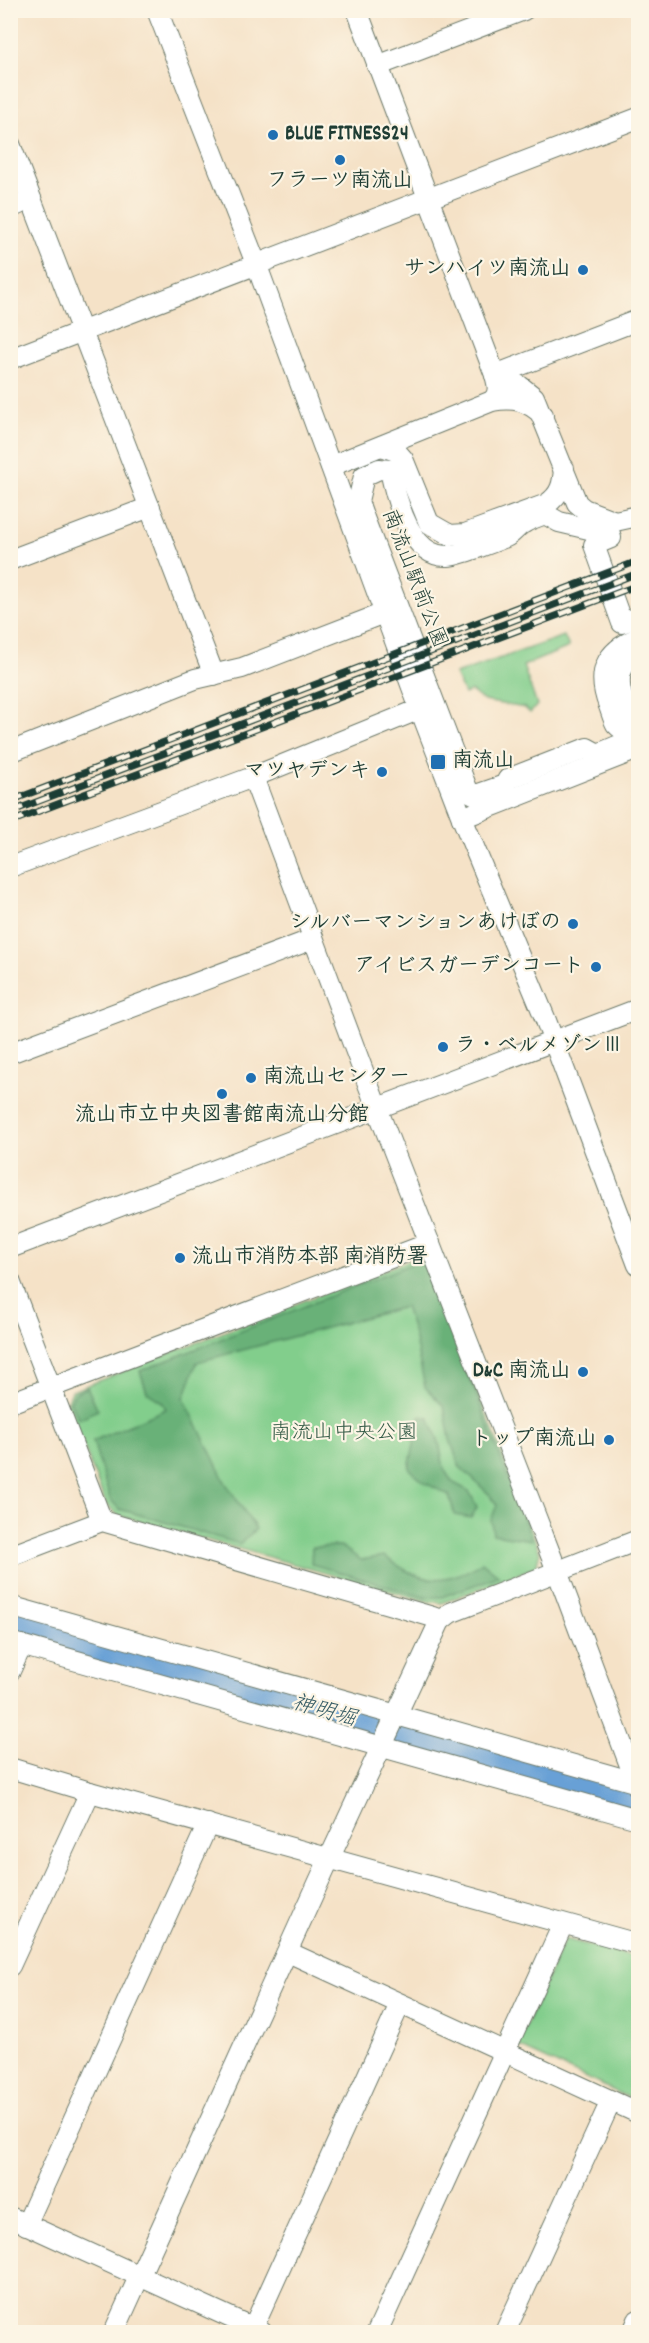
<svg xmlns="http://www.w3.org/2000/svg" width="649" height="2343" font-family="Dekko,'Klee One',sans-serif">
	<rect width="100%" height="100%" fill="#fcf5e5"/>
	<filter id="ink" filterUnits="userSpaceOnUse"><feTurbulence type="fractalNoise" baseFrequency=".0167" numOctaves="2"/><feDisplacementMap in="SourceGraphic" scale="12" xChannelSelector="R" yChannelSelector="G"/><feConvolveMatrix kernelMatrix="1 2 1 2 8 2 1 2 1" color-interpolation-filters="sRGB"/></filter>
	<filter id="wash" filterUnits="userSpaceOnUse"><feTurbulence type="fractalNoise" baseFrequency=".008" numOctaves="4" result="noise"/><feDisplacementMap in="SourceGraphic" scale="24" xChannelSelector="R" yChannelSelector="G"/><feGaussianBlur stdDeviation="1.35" result="paint"/><feColorMatrix in="noise" values="0 0 0 0 0 0 0 0 0 0 0 0 0 0 0 0 0 1.4 0 .05"/><feComposite in="paint" operator="in"/></filter>
	<g filter="url(#wash)">
		<rect width="100%" height="100%" fill="#f5e2c7"/>
		<g fill="#82ce8c" stroke="#508660" stroke-width="1.5">
			<path d="M564 636 569 647 523 666 537 705 530 713 525 708 484 701 471 691 464 694 455 674Z"/>
			<path d="M415 1258 428 1264 540 1552 536 1567 442 1603 426 1601 118 1515 106 1504 67 1403 72 1391Z"/>
			<path d="M565 1939 638 1958V2102L517 2046Z"/>
		</g>
		<g fill="#69b178" stroke="#447756" stroke-width="1.5">
			<path d="M416 1262 427 1267 532 1540 493 1534 491 1520 497 1505 491 1496 459 1466 450 1439 444 1407 425 1387 414 1335 405 1307 197 1362 184 1398 225 1482 256 1529 240 1544 119 1509 110 1499 93 1441 166 1409 162 1402 147 1392 140 1371Z"/>
			<path d="M87 1387 98 1410 79 1419 70 1402 75 1393Z"/>
			<path d="M420 1416 429 1418 439 1442 444 1469 452 1482 469 1491 477 1507 471 1518 455 1515 449 1495 423 1482 409 1468Z"/>
			<path d="M341 1546 361 1560 384 1556C396 1564 412 1576 427 1578 445 1581 468 1573 482 1562L499 1576 442 1597H423L311 1564 312 1547Z"/>
		</g>
		<g fill="none" stroke-linecap="round" stroke-linejoin="round">
			<path stroke="#67a0d6" stroke-width="34" d="M10 1624 638 1800"/>
		</g>
	</g>
	<g filter="url(#ink)">
		<g fill="none" stroke-linecap="round" stroke-linejoin="round">
			<defs>
				<g id="minor">
					<path d="M157 10 257 266 420 709 462 818 545 1018 638 1265"/>
					<path d="M357 10 495 375C498 385 500 394 492 401"/>
					<path d="M377 66 524 10"/>
					<path d="M10 144 214 675"/>
					<path d="M10 208 31 199"/>
					<path d="M10 359 638 118"/>
					<path d="M495 375 520 386 534 397 577 503 584 509 615 521"/>
					<path d="M495 375 638 320"/>
					<path d="M382 446 396 451 403 459 429 523 450 535 465 534 547 504C561 494 563 484 564 468"/>
					<path d="M331 466 492 401C514 397 526 400 543 415"/>
					<path d="M604 520 615 521 638 516"/>
					<path d="M10 560 150 507"/>
					<path d="M638 617 622 623 594 545 611 538 610 534 559 522 545 514C538 517 530 519 524 523 517 526 513 534 506 537 494 542 460 555 448 556 410 558 396 499 390 470L379 469 364 476 358 501 364 518 468 791 476 795 505 785 508 779 587 748 598 754 626 742C630 731 622 731 616 724 613 719 611 711 609 706 596 673 605 651 638 638"/>
					<path d="M638 656C602 670 629 712 638 737"/>
					<path d="M10 752 195 679 242 668 384 613"/>
					<path d="M253 777 377 1108 557 1571 638 1787"/>
					<path d="M462 818 638 749"/>
					<path d="M10 867 253 777 420 709"/>
					<path d="M10 1053 313 939"/>
					<path d="M10 1248 638 1009"/>
					<path d="M10 1281 102 1521"/>
					<path d="M10 1403 430 1243"/>
					<path d="M10 1556 102 1521 433 1617 440 1621"/>
					<path d="M10 1606 638 1783"/>
					<path d="M10 1642 638 1819"/>
					<path d="M10 1671 22 1645"/>
					<path d="M10 1768 90 1792 638 1944"/>
					<path d="M288 1952 638 2113"/>
					<path d="M10 1966 90 1792"/>
					<path d="M10 2217 262 2332"/>
					<path d="M26 2225 208 1824"/>
					<path d="M253 2328 400 2004"/>
					<path d="M114 2332 330 1857 440 1621 450 1613 638 1540"/>
					<path d="M377 2332 563 1924"/>
					<path d="M505 2332 611 2101"/>
					<path d="M633 2332 638 2320"/>
				</g>
			</defs>
			<use href="#minor" stroke="#6a7767" stroke-width="22"/>
			<use href="#minor" stroke="#fff" stroke-width="20"/>
			<defs>
				<g id="rail">
					<path d="M10 801 638 561"/>
					<path d="M10 812 638 573"/>
					<path d="M10 822 638 585"/>
				</g>
			</defs>
			<use href="#rail" stroke="#1f3d34" stroke-width="7"/>
			<use href="#rail" stroke="#fcf5e5" stroke-width="4.5" stroke-dasharray="14" stroke-linecap="butt"/>
		</g>
	</g>
	<g fill="#1f6fb2" stroke="#fcf5e5" stroke-width="2">
		<circle cx="273" cy="135" r="6"/>
		<circle cx="340" cy="160" r="6"/>
		<circle cx="583" cy="270" r="6"/>
		<rect x="430" y="754" width="16" height="16" rx="3"/>
		<circle cx="382" cy="772" r="6"/>
		<circle cx="573" cy="924" r="6"/>
		<circle cx="596" cy="967" r="6"/>
		<circle cx="443" cy="1047" r="6"/>
		<circle cx="251" cy="1078" r="6"/>
		<circle cx="222" cy="1094" r="6"/>
		<circle cx="180" cy="1258" r="6"/>
		<circle cx="583" cy="1372" r="6"/>
		<circle cx="609" cy="1440" r="6"/>
	</g>
	<g text-anchor="middle" dominant-baseline="central" stroke-width="4.5" stroke-linejoin="round" paint-order="stroke">
		<g font-size="21" font-weight="bold" fill="#1f3d34" stroke="#fcf5e5" text-anchor="end">
			<text x="285" y="135" text-anchor="start">BLUE FITNESS24</text>
			<text x="340" y="182" text-anchor="middle">フラーツ南流山</text>
			<text x="571" y="270">サンハイツ南流山</text>
			<text x="452" y="762" text-anchor="start">南流山</text>
			<text x="370" y="772">マツヤデンキ</text>
			<text x="561" y="924">シルバーマンションあけぼの</text>
			<text x="584" y="967">アイビスガーデンコート</text>
			<text x="455" y="1047" text-anchor="start">ラ・ベルメゾンⅢ</text>
			<text x="263" y="1078" text-anchor="start">南流山センター</text>
			<text x="222" y="1116" text-anchor="middle">流山市立中央図書館南流山分館</text>
			<text x="192" y="1258" text-anchor="start">流山市消防本部 南消防署</text>
			<text x="571" y="1372">D&amp;C 南流山</text>
			<text x="597" y="1440">トップ南流山</text>
		</g>
		<g font-size="21" fill="#1f3d34" stroke="#fcf5e5">
			<text transform="translate(413 579) rotate(69)">南流山駅前公園</text>
		</g>
		<g font-size="21" fill="#335a46" stroke="#fcf5e5">
			<text x="344" y="1434">南流山中央公園</text>
		</g>
		<g font-size="22" font-style="italic" fill="#355b65" stroke="#fcf5e5">
			<text transform="translate(324 1712) rotate(16)">神明堀</text>
		</g>
	</g>
	<rect width="649" height="2343" fill="none" stroke="#fcf5e5" stroke-width="36"/>
</svg>
